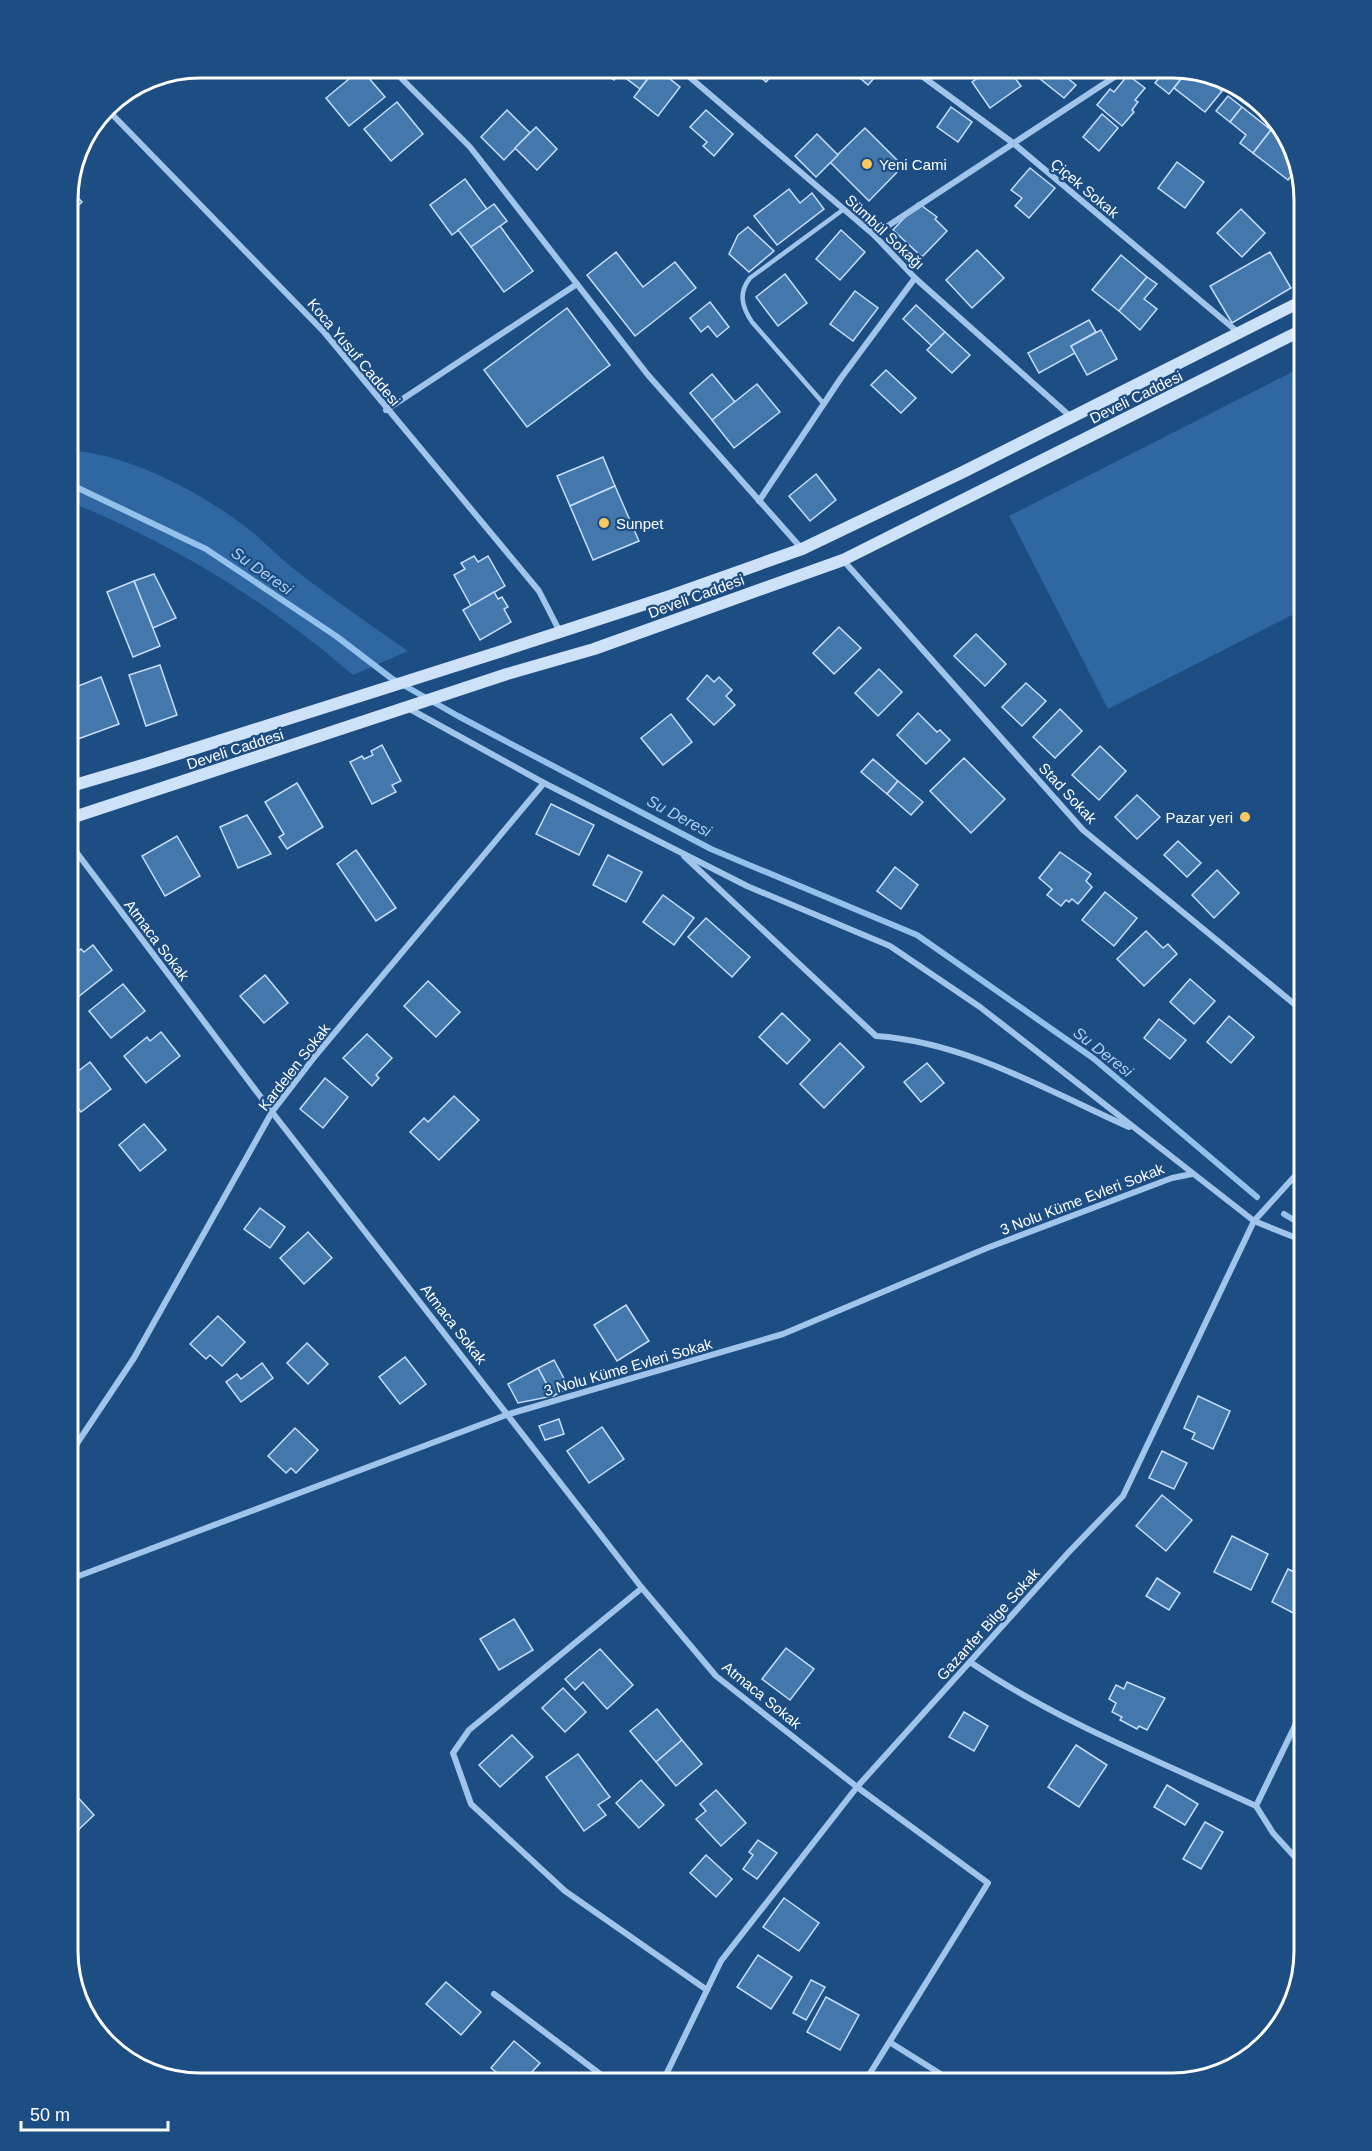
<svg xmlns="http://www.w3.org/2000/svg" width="1372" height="2151" font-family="Arial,sans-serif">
	<rect width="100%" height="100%" fill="#1c4d83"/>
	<g fill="#2f67a2">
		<path d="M1304 366V609L1108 709 1009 516Z"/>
		<path d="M68 451C124 451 204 494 247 528 262 539 274 553 289 565 327 595 368 623 408 651L353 675C264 599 175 545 68 501Z"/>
	</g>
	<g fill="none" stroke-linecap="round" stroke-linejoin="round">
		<g stroke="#94c1ec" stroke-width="6">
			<path d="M68 487 78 488 206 549 336 636 391 678 458 716 711 849 917 935 1093 1058 1257 1197"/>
			<path d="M1284 1214 1304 1226"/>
		</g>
	</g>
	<g fill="#4477ac" stroke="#c6def8" stroke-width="1.5">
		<path d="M287 68H305L296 77Z"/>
		<path d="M597 68H623L614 80Z"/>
		<path d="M623 68H656L640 89 619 73Z"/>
		<path d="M656 68 680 87 658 116 634 97Z"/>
		<path d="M751 68H779L766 82Z"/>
		<path d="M848 68H883L868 85Z"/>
		<path d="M993 68H1007L1021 86 990 108 972 82Z"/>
		<path d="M1041 68H1055L1076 85 1064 98 1035 75Z"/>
		<path d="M1167 68 1188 70 1169 94 1155 83Z"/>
		<path d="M361 69 385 97 349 126 326 98Z"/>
		<path d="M1188 70 1201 74 1222 91 1205 112 1174 88Z"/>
		<path d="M1128 75 1145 88 1135 100 1138 102 1132 110 1134 112 1122 126 1097 105 1110 89 1114 92Z"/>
		<path d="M1228 96 1242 107 1230 122 1216 111Z"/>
		<path d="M397 102 423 134 391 161 364 129Z"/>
		<path d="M951 107 972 122 958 142 937 127Z"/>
		<path d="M1242 107 1271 130 1253 153 1240 143 1246 135 1230 122Z"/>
		<path d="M507 110 530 133 504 160 481 137Z"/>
		<path d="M706 110 733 134 714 156 703 146 707 142 690 127Z"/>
		<path d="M1102 114 1118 128 1099 151 1083 137Z"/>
		<path d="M536 127 557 149 537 170 515 148Z"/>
		<path d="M865 128 903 166 869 201 830 162Z"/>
		<path d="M1271 130 1292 146 1297 168 1288 180 1253 153Z"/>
		<path d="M817 134 838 155 816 177 795 156Z"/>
		<path d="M1177 162 1204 182 1185 208 1158 188Z"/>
		<path d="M1030 168 1055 188 1029 218 1015 206 1022 198 1011 190Z"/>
		<path d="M465 179 487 209 452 235 430 205Z"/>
		<path d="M69 188 82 202 68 215V191Z"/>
		<path d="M789 189 800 203 812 193 824 209 777 245 754 216Z"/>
		<path d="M918 203 937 217 935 219 947 231 922 257 893 230Z"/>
		<path d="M494 204 507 221 471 247 458 230Z"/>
		<path d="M1241 209 1265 233 1242 257 1217 233Z"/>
		<path d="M500 226 533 271 504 292 471 247Z"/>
		<path d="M748 227 774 251 749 272 729 254 738 235Z"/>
		<path d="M841 230 865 252 840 280 816 259Z"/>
		<path d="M977 250 1004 278 972 308 946 280Z"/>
		<path d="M616 252 643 287 675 262 696 288 635 336 587 275Z"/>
		<path d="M1270 252 1291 288 1232 323 1210 286Z"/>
		<path d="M1121 255 1147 277 1119 311 1092 290Z"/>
		<path d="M785 274 807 303 778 326 756 297Z"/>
		<path d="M1147 277 1157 284 1144 299 1157 309 1140 330 1119 311Z"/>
		<path d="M855 291 878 308 853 341 830 324Z"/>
		<path d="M710 302 729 327 717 337 708 326 701 332 690 318Z"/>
		<path d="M916 305 945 332 932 346 903 319Z"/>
		<path d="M567 308 610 365 527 427 484 370Z"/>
		<path d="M1089 320 1096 332 1071 346 1075 353 1039 373 1028 353Z"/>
		<path d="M1101 330 1117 359 1087 375 1071 346Z"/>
		<path d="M945 332 970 355 952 373 927 350Z"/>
		<path d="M886 370 916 398 901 413 871 385Z"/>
		<path d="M712 374 735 402 712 420 690 393Z"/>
		<path d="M757 384 780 412 734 448 712 420Z"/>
		<path d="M603 457 615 486 570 506 557 476Z"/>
		<path d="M816 474 836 500 810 521 789 496Z"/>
		<path d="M615 486 639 541 593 560 570 506Z"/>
		<path d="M474 556 478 562 488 556 505 586 471 606 454 575 465 569 461 563Z"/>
		<path d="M154 574 176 618 153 628 134 581Z"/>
		<path d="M134 581 160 646 133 657 107 592Z"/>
		<path d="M494 592 498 599 502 597 508 607 504 609 511 622 480 640 463 610Z"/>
		<path d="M839 627 861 648 834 674 813 653Z"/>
		<path d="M976 634 1006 664 985 686 954 656Z"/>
		<path d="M160 665 177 715 146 726 129 675Z"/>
		<path d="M879 669 902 692 878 716 855 693Z"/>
		<path d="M707 675 714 682 719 677 732 690 726 696 735 705 714 725 687 699Z"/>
		<path d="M101 677 119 724 78 739 68 713V690Z"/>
		<path d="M1026 683 1046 701 1022 726 1002 707Z"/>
		<path d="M1060 709 1082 731 1055 758 1033 737Z"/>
		<path d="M918 713 937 732 940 730 950 740 926 764 897 735Z"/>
		<path d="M671 714 692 742 663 765 641 738Z"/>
		<path d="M382 745 401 781 392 785 396 792 372 804 350 762 362 756 364 759 373 755 371 751Z"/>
		<path d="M1100 746 1126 771 1099 800 1072 775Z"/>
		<path d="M964 758 1005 799 971 833 930 791Z"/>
		<path d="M873 759 898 781 887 794 861 772Z"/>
		<path d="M898 781 923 802 911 815 887 794Z"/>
		<path d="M297 783 323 827 287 849 279 837 284 834 265 802Z"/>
		<path d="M1137 795 1160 817 1137 839 1115 817Z"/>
		<path d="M551 804 594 825 579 855 536 834Z"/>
		<path d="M247 815 271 854 238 868 220 827Z"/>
		<path d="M177 836 200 876 165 896 142 856Z"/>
		<path d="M1178 841 1201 863 1187 877 1164 855Z"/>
		<path d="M356 850 396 908 376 921 337 864Z"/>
		<path d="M1060 852 1091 874 1086 881 1092 887 1078 904 1072 899 1069 902 1066 900 1061 906 1047 895 1052 889 1039 878Z"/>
		<path d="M608 855 642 872 626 902 593 885Z"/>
		<path d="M895 867 918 885 901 909 877 891Z"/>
		<path d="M1217 870 1239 893 1214 918 1192 895Z"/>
		<path d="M1105 892 1137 918 1114 946 1082 920Z"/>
		<path d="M663 895 694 918 674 945 643 922Z"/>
		<path d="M68 914 76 924 68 931Z"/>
		<path d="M706 918 750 957 732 977 688 937Z"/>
		<path d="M1146 931 1163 948 1168 944 1177 954 1144 986 1117 959Z"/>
		<path d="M93 945 112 970 78 997 68 984V960L81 949 84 952Z"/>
		<path d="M265 975 288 1003 264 1023 240 996Z"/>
		<path d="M1190 979 1215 1001 1194 1024 1170 1002Z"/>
		<path d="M428 981 460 1012 436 1037 404 1006Z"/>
		<path d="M123 984 145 1011 111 1038 89 1011Z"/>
		<path d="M782 1013 810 1040 787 1064 759 1037Z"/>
		<path d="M1229 1016 1254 1037 1231 1063 1207 1042Z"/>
		<path d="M1159 1019 1186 1040 1170 1059 1144 1038Z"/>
		<path d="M161 1032 180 1056 146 1083 124 1056 147 1037 150 1041Z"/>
		<path d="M367 1034 392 1058 376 1075 379 1078 372 1086 343 1058Z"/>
		<path d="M840 1043 864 1067 824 1108 800 1084Z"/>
		<path d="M90 1062 111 1089 81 1112 68 1095V1079Z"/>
		<path d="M927 1063 944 1083 921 1102 904 1082Z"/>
		<path d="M325 1078 348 1097 323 1128 300 1109Z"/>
		<path d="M454 1096 479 1120 439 1160 410 1132 424 1118 428 1122Z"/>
		<path d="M144 1124 166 1150 140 1171 119 1145Z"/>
		<path d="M260 1208 285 1227 270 1248 244 1229Z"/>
		<path d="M308 1232 332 1258 304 1284 280 1258Z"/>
		<path d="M626 1305 649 1341 617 1361 594 1325Z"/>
		<path d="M218 1316 245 1342 222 1366 210 1355 206 1359 190 1344Z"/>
		<path d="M307 1343 328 1364 308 1384 287 1363Z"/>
		<path d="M405 1357 426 1384 400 1404 379 1377Z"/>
		<path d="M554 1360 569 1388 553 1396 538 1368Z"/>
		<path d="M262 1363 273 1378 241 1402 226 1382 237 1374 241 1379Z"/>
		<path d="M538 1368 553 1396 518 1403 508 1384Z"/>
		<path d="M1198 1396 1230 1411 1213 1449 1192 1439 1195 1433 1184 1428Z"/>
		<path d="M559 1419 564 1434 545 1440 539 1426Z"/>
		<path d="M602 1427 624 1459 589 1483 567 1451Z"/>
		<path d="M295 1428 318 1450 296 1473 291 1468 286 1473 268 1456Z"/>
		<path d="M1162 1451 1187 1463 1174 1489 1149 1478Z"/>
		<path d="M1162 1495 1192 1520 1166 1551 1136 1526Z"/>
		<path d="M1232 1536 1268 1554 1251 1590 1214 1572Z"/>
		<path d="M1288 1569 1304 1577V1599L1297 1615 1272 1602Z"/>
		<path d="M1157 1578 1180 1593 1169 1610 1146 1596Z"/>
		<path d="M514 1619 533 1650 499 1670 480 1639Z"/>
		<path d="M786 1648 814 1669 790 1700 762 1679Z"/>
		<path d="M600 1649 633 1685 607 1709 583 1682 575 1690 565 1679Z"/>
		<path d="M1127 1682 1165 1698 1147 1730 1139 1726 1137 1729 1120 1720 1122 1717 1112 1712 1116 1703 1109 1699 1116 1685 1124 1689Z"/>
		<path d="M563 1688 586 1712 565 1732 542 1708Z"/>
		<path d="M657 1709 682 1740 656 1762 630 1731Z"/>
		<path d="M964 1712 988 1726 974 1751 949 1737Z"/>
		<path d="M512 1735 533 1757 500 1787 479 1765Z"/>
		<path d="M682 1740 702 1764 676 1786 656 1762Z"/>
		<path d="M1076 1745 1107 1765 1079 1807 1048 1787Z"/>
		<path d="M578 1754 610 1797 598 1805 606 1815 584 1831 546 1777Z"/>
		<path d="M641 1780 664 1805 639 1828 616 1803Z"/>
		<path d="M1167 1785 1198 1804 1185 1825 1154 1807Z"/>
		<path d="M716 1790 746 1823 721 1846 696 1819 706 1811 700 1804Z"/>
		<path d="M72 1791 94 1815 75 1833 68 1824V1795Z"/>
		<path d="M1205 1822 1223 1832 1201 1869 1183 1859Z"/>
		<path d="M758 1840 777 1853 757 1879 743 1869 753 1855 749 1852Z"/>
		<path d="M706 1855 732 1879 716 1897 690 1873Z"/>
		<path d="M784 1898 819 1923 799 1951 763 1927Z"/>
		<path d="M758 1955 792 1977 771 2009 737 1987Z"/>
		<path d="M811 1980 825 1987 806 2020 793 2013Z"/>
		<path d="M446 1982 481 2012 461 2035 426 2004Z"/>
		<path d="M826 1997 859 2015 840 2050 807 2032Z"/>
		<path d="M514 2041 540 2063 522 2083H510L491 2068Z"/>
	</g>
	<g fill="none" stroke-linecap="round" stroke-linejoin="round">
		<path stroke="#a1c5ea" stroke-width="4.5" d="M824 404 752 322C742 307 738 293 750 278L844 209"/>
		<g stroke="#a1c5ea" stroke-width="6">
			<path d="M391 68 470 147 648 375 802 549"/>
			<path d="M679 68 874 235 915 278 1071 417"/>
			<path d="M911 68 1013 143 1239 333"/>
			<path d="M1215 79 1275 123"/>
			<path d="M105 107 324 332 539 591 560 632"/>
			<path d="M874 235 1128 68"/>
			<path d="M386 410 577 284"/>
			<path d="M759 501 841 378 915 278"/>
			<path d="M843 560 1083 830 1304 1012"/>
			<path d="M408 708 544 783 747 886 890 946 980 1007 1254 1221 1304 1241"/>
			<path d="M68 841 272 1112 642 1588 716 1676 857 1787 988 1883 864 2083"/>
			<path d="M684 856 876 1036C966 1042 1048 1091 1129 1127"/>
			<path d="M68 1457 134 1358 272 1112 316 1055 544 783"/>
			<path d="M68 1580 509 1414 783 1334 987 1248 1172 1178 1192 1174"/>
			<path d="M642 1588 469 1730 453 1753 471 1804 565 1891 707 1990"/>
			<path d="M970 1662C1059 1722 1159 1761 1256 1806"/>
			<path d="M1304 1867 1273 1833 1256 1806 1304 1707"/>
			<path d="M494 1994 612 2083"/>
			<path d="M891 2043 955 2083"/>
			<path d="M662 2083 721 1961 857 1787 1068 1553 1123 1496 1254 1221 1304 1166"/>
		</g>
		<g stroke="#cde1f8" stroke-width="12">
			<path d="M68 787 146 764 502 651 670 596 802 549 963 472 1304 300"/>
			<path d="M68 819 507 674 594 649 843 560 1304 329"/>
		</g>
	</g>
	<g fill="#fbc85e" stroke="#1c4d83" stroke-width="2">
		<circle cx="867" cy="164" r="6"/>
		<circle cx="604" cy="523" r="6"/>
		<circle cx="1245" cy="817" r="6"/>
	</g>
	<g text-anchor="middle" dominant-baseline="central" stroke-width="4.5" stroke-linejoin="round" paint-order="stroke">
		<g font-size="15" fill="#fff" stroke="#1c4d83" text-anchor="start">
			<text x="879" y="164">Yeni Cami</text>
			<text x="616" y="523">Sunpet</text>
			<text x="1233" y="817" text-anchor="end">Pazar yeri</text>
		</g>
		<g font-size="15" fill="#fff" stroke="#1c4d83">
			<text transform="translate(1085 188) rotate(40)">Çiçek Sokak</text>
			<text transform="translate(885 232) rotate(43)">Sümbül Sokağı</text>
			<text transform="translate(354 352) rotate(50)">Koca Yusuf Caddesi</text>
			<text transform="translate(1136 397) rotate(-26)">Develi Caddesi</text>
			<text transform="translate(696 596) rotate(-20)">Develi Caddesi</text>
			<text transform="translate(235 749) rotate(-18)">Develi Caddesi</text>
			<text transform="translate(1068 793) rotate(47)">Stad Sokak</text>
			<text transform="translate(157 940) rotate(53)">Atmaca Sokak</text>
			<text transform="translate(294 1067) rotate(-52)">Kardelen Sokak</text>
			<text transform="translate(1082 1199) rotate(-21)">3 Nolu Küme Evleri Sokak</text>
			<text transform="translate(454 1324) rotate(52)">Atmaca Sokak</text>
			<text transform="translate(628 1367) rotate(-16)">3 Nolu Küme Evleri Sokak</text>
			<text transform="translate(988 1624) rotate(-48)">Gazanfer Bilge Sokak</text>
			<text transform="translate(762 1695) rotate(39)">Atmaca Sokak</text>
		</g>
		<g font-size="16" font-style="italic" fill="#adcff2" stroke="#1c4d83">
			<text transform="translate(262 571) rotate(35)">Su Deresi</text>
			<text transform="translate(679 816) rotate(28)">Su Deresi</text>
			<text transform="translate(1103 1052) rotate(38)">Su Deresi</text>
		</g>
	</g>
	<path d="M0 0H1372V2151H0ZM200 78H1172A122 122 0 0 1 1294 200V1951A122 122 0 0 1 1172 2073H200A122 122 0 0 1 78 1951V200A122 122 0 0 1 200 78Z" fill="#1c4d83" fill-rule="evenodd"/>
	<path fill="none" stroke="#fff" stroke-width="3" d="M200 78H1172A122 122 0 0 1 1294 200V1951A122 122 0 0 1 1172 2073H200A122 122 0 0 1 78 1951V200A122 122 0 0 1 200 78Z"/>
	<path d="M21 2121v9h147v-9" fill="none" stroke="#ffffff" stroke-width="3"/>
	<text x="30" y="2121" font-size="18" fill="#ffffff" stroke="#1c4d83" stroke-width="4.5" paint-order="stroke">50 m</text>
</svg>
